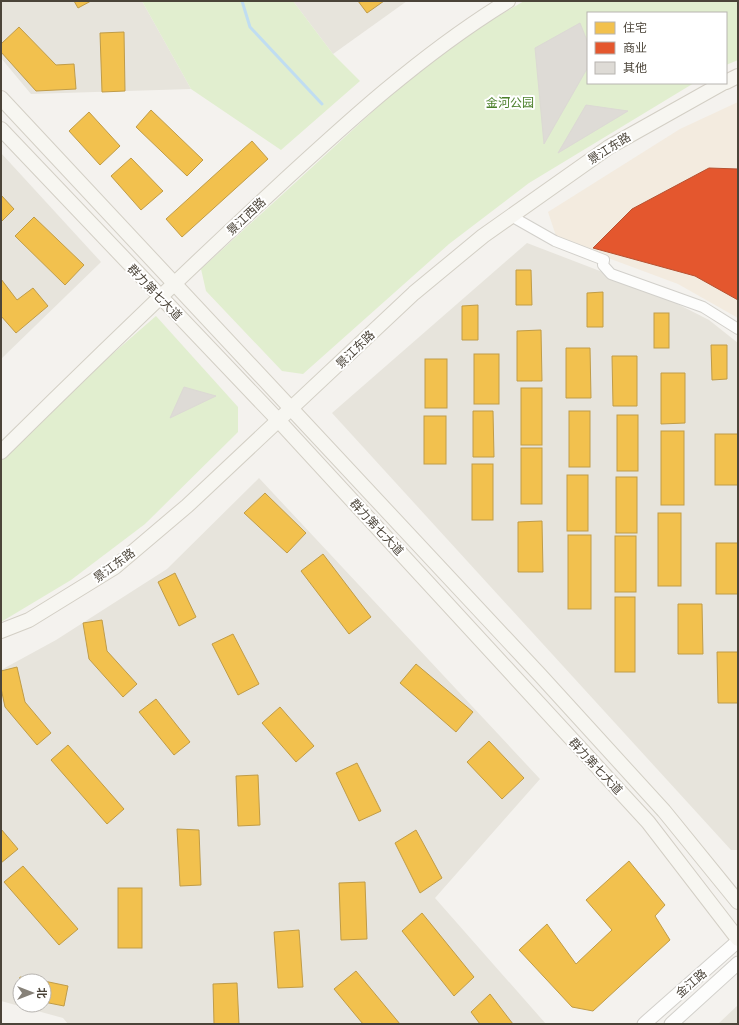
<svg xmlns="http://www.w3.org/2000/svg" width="739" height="1025" font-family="Montserrat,'Noto Sans SC',sans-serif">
	<rect width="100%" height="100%" fill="#f4f2ee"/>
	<g fill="#e7e4dc" fill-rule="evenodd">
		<path d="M1 1H142L191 89 31 94 1 58Z"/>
		<path d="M293 1H407L333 54Z"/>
		<path d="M1 153 101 262 1 359Z"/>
		<path d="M527 243 652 291 709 320 738 343V850H731L332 413Z"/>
		<path d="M259 478 540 779 435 898 546 1024H68L63 1018 1 1001V670L56 640 167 569ZM20 981H44V1005H20Z"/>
		<path d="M738 1005V1024H718Z"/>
	</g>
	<path fill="#f3ebdf" d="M738 102V318L678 284 557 239 548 212 680 129Z"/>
	<g fill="#e1eecf">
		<path d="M142 1H293L333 54 360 81 281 150 191 89Z"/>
		<path d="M524 1H738V60L726 65V13H588V83H694L529 183 449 244 303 374 282 371 206 291 201 269 394 92 470 33Z"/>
		<path d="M156 316 238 407V432L145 524 71 580 1 622V458L31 425Z"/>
	</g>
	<g fill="#f2c14e" stroke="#c09c48">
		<path d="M74 1H91L78 8Z"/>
		<path d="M358 1H384L367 13Z"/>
		<path d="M19 27 56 65 74 64 76 89 36 91 1 52V44Z"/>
		<path d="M124 32 125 91 102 92 100 33Z"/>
		<path d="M151 110 203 160 187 176 136 127Z"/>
		<path d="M89 112 120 146 100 165 69 131Z"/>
		<path d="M252 141 268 159 182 237 166 219Z"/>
		<path d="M131 158 163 191 141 210 111 176Z"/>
		<path d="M1 195 14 209 1 222Z"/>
		<path d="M34 217 84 265 65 285 15 236Z"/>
		<path d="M516 270H531L532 305H516Z"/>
		<path d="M1 279 17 300 33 288 48 306 16 333 1 316Z"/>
		<path d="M603 292V327H587V293Z"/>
		<path d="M478 305V340H462V306Z"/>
		<rect x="654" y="313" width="15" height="35"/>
		<path d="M541 330 542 381H517V331Z"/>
		<path d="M711 345H727V379L712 380Z"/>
		<path d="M566 348H590L591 398H566Z"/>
		<rect x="474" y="354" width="25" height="50"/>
		<path d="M612 356H637V406H613Z"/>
		<rect x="425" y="359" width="22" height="49"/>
		<path d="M661 373H685V423L661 424Z"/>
		<rect x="521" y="388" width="21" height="57"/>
		<path d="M473 411H493L494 457H473Z"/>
		<rect x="569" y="411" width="21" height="56"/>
		<rect x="617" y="415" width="21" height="56"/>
		<rect x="424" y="416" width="22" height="48"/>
		<rect x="661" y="431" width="23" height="74"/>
		<rect x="715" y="434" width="23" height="51"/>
		<rect x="521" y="448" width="21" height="56"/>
		<rect x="472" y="464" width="21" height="56"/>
		<rect x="567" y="475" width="21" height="56"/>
		<rect x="616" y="477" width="21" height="56"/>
		<path d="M265 493 306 533 287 553 244 513Z"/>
		<rect x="658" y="513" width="23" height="73"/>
		<path d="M542 521 543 572H518V522Z"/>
		<rect x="568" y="535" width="23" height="74"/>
		<rect x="615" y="536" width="21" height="56"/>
		<rect x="716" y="543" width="22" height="51"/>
		<path d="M323 554 371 617 349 634 301 571Z"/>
		<path d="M175 573 196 617 179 626 158 582Z"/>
		<rect x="615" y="597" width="20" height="75"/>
		<path d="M678 604H702L703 654H678Z"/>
		<path d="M102 620 107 651 137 684 123 697 89 659 83 623Z"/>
		<path d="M233 634 259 684 238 695 212 644Z"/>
		<path d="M717 652H738V703H718Z"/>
		<path d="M416 664 473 712 456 732 400 683Z"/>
		<path d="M17 667 25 702 51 733 37 745 5 707 1 688V671Z"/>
		<path d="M156 699 190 742 174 755 139 712Z"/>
		<path d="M280 707 314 746 296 762 262 723Z"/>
		<path d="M489 741 524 778 502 799 467 762Z"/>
		<path d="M68 745 124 809 107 824 51 760Z"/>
		<path d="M357 763 381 811 359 821 336 773Z"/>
		<path d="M258 775 260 825 238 826 236 776Z"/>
		<path d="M1 829 18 849 1 863Z"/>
		<path d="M177 829 199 830 201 885 180 886Z"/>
		<path d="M416 830 442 878 420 893 395 843Z"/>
		<path d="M629 861 665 905 655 916 670 940 593 1011 572 1007 519 950 547 924 576 964 612 930 586 900Z"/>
		<path d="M23 866 78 929 59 945 4 882Z"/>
		<path d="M365 882 367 939 341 940 339 883Z"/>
		<rect x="118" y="888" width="24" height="60"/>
		<path d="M422 913 474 977 454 996 402 931Z"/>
		<path d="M299 930 303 987 278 988 274 932Z"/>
		<path d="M356 971 400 1024H363L334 989Z"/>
		<path d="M20 977 42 981H20V997H16Z"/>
		<path d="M44 981 68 986 64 1006 44 1002Z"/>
		<path d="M237 983 239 1024H214L213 984Z"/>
		<path d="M490 994 513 1024H480L471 1012Z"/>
	</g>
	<path fill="#e4572e" stroke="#b65131" d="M709 168 738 169V300L695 276 593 248 632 209Z"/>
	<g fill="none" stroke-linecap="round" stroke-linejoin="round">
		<path stroke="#c0ddf1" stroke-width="3" d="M242 1 250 27 322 104"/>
	</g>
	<g fill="#dedbd6" stroke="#dcd9d4">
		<path d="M580 23 588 43V67L544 144 535 48Z"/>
		<path d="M586 105 628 111 558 153Z"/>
		<path d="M184 387 216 396 170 418Z"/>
	</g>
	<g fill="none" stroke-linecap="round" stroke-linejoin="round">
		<defs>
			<path id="minor" d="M511 216 555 241 604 260 603 265 611 274 703 307 738 329"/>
			<g id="tertiary">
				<path d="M644 1024 738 941"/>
				<path d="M671 1024 738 963"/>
			</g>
			<g id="secondary">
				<path d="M726 82 738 76"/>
				<path d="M1 98 540 675 664 811 738 902"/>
				<path d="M1 129 279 421 648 822 738 939"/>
				<path d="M1 452C87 367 174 283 262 201 340 129 418 56 508 1"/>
				<path d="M1 631 29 620 115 567 187 506 414 293 483 236 609 147 723 83"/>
			</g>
		</defs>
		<use href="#minor" stroke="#d2d0cb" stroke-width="12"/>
		<use href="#tertiary" stroke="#d2d0cb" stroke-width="15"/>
		<use href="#secondary" stroke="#d3cfc5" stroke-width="16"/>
		<use href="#minor" stroke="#fdfdfc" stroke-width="10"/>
		<use href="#tertiary" stroke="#fdfdfc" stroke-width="13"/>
		<use href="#secondary" stroke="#f7f6f1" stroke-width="14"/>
	</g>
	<g text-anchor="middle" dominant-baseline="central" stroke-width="4" stroke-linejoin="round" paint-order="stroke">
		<g font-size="12" fill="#4a7f2a" stroke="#fff">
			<text x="510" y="102">金河公园</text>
		</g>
		<g font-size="12" fill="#4b4439" stroke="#fff">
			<text transform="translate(609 148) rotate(-32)">景江东路</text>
			<text transform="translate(246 216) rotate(-43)">景江西路</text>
			<text transform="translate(155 292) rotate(46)">群力第七大道</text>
			<text transform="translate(355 349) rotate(-44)">景江东路</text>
			<text transform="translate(377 527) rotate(47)">群力第七大道</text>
			<text transform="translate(114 565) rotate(-36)">景江东路</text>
			<text transform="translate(596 766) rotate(47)">群力第七大道</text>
			<text transform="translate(691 983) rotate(-41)">金江路</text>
		</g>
	</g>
	<rect width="739" height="1025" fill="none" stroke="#4b4439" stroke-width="4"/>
	<rect x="587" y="12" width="140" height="72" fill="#ffffff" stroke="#b7b4b0"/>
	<rect x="595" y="22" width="20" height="12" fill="#f2c14e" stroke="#b7b4b0"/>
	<text x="623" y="32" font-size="12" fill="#4b4439">住宅</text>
	<rect x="595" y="42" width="20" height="12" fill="#e4572e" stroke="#b7b4b0"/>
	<text x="623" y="52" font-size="12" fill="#4b4439">商业</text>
	<rect x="595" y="62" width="20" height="12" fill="#dedbd6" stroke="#b7b4b0"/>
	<text x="623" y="72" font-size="12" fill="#4b4439">其他</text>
	<g transform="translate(32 993) rotate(90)"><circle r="19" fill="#ffffff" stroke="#b7b4b0"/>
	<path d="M0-3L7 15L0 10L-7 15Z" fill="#868178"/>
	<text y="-6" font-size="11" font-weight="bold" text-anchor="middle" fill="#4b4439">北</text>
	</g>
</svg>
